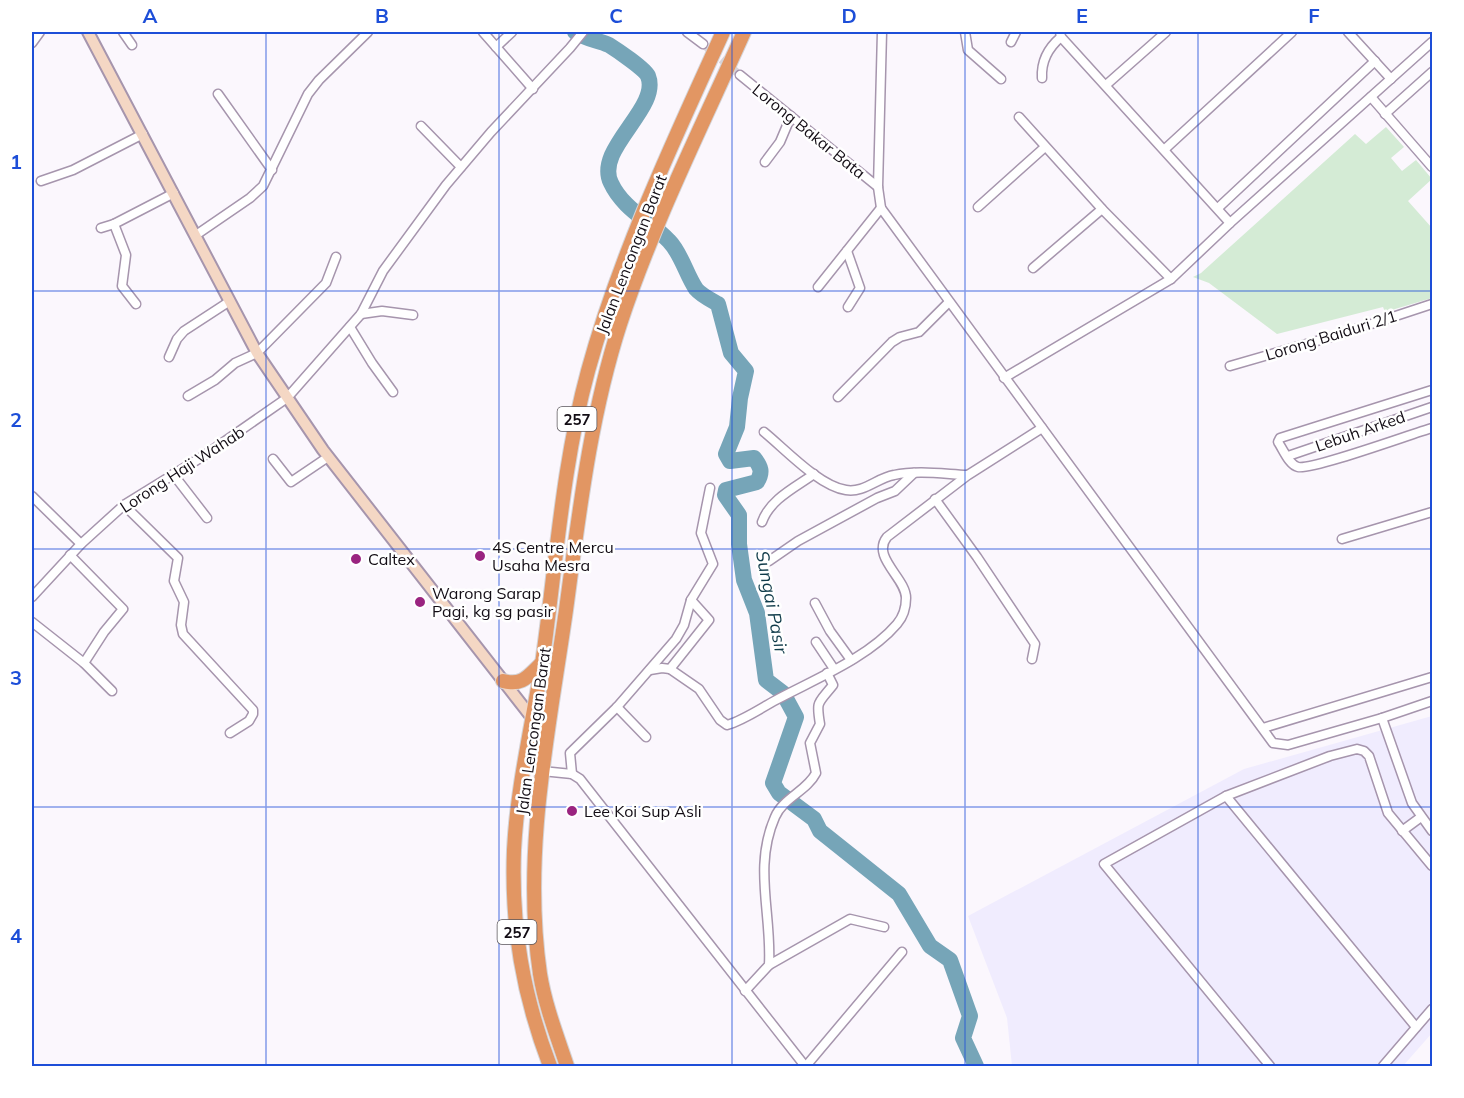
<svg xmlns="http://www.w3.org/2000/svg" width="1464" height="1098" font-family="Mulish,sans-serif">
	<rect width="100%" height="100%" fill="#fbf7fd"/>
	<path fill="#f0ecfe" d="M1432 716V1033L1403 1066H1012L1007 1018 968 916 1244 769Z"/>
	<path fill="#d4ebd5" d="M1386 127 1404 147 1391 158 1402 171 1416 160 1432 179 1408 201 1432 228V298L1385 312 1383 307 1277 334 1209 283 1193 277 1201 273 1355 134 1366 144Z"/>
	<g fill="none" stroke-linecap="round" stroke-linejoin="round">
		<path stroke="#76a5b8" stroke-width="16" d="M575 32C585 39 598 40 609 45 617 50 645 69 648 76 661 108 594 149 611 183 623 209 650 221 669 241 681 253 686 274 696 289 701 295 711 300 718 304L731 353 746 371 740 398 737 427 726 454 730 461 754 458C761 467 763 472 757 482L726 490 725 495 739 515V544L744 580 757 613 766 680 783 693 796 717 773 783 779 793 814 819 820 831 899 894 930 946 950 960 970 1016 963 1038 976 1066"/>
		<path stroke="#d8d4da" stroke-width="8" stroke-dasharray="8 4" stroke-linecap="butt" d="M703 44 740 75"/>
		<defs>
			<g id="minor">
				<path d="M123 32 132 45"/>
				<path d="M483 32 533 89"/>
				<path d="M687 32 703 44"/>
				<path d="M882 32 878 187 881 208 1273 743 1288 745 1382 718 1432 701"/>
				<path d="M965 32 968 50 1001 79"/>
				<path d="M1060 32 1061 37 1230 223"/>
				<path d="M1348 32 1391 79"/>
				<path d="M1011 42 1016 32"/>
				<path d="M32 43 40 32"/>
				<path d="M496 47 512 32"/>
				<path d="M740 75 878 187"/>
				<path d="M1042 78C1041 61 1048 48 1061 37"/>
				<path d="M1106 85 1166 32"/>
				<path d="M218 94 272 170"/>
				<path d="M1371 97 1432 167"/>
				<path d="M1385 114 1432 72"/>
				<path d="M1019 117 1102 209 1171 279"/>
				<path d="M421 126 461 167"/>
				<path d="M1165 149 1292 32"/>
				<path d="M765 162 780 142 791 116"/>
				<path d="M41 181 73 170 143 134"/>
				<path d="M978 207 1045 147"/>
				<path d="M1218 208 1375 61"/>
				<path d="M114 224 126 255 122 286 136 304"/>
				<path d="M101 228 114 224 174 193"/>
				<path d="M196 235 250 198 263 186 308 94 319 80 368 32"/>
				<path d="M847 251 860 288 848 307"/>
				<path d="M1033 268 1102 209"/>
				<path d="M818 287 881 208"/>
				<path d="M361 314 382 311 413 315"/>
				<path d="M350 327 372 363 393 392"/>
				<path d="M169 357 177 339 184 331 230 301"/>
				<path d="M1230 366 1341 334 1432 304"/>
				<path d="M1004 378 1171 279 1230 223 1432 42"/>
				<path d="M1432 390 1280 438 1278 442C1283 449 1289 465 1298 467 1313 470 1411 434 1432 428"/>
				<path d="M188 396 215 380 235 363 257 353 326 283 336 257"/>
				<path d="M838 397 892 342 900 337 919 332 949 302"/>
				<path d="M764 432C785 449 819 486 846 490 864 493 877 478 894 475 917 470 944 474 967 475"/>
				<path d="M1288 456 1432 407"/>
				<path d="M273 459 291 482 328 457"/>
				<path d="M173 474 207 518"/>
				<path d="M32 496 81 544"/>
				<path d="M935 499 977 557 1035 644 1032 659"/>
				<path d="M124 505 178 558 174 581 184 602 181 625 183 634 253 710V714L249 721 230 733"/>
				<path d="M762 522C770 499 796 487 814 474"/>
				<path d="M1342 539 1432 512"/>
				<path d="M70 555 123 609 104 632 84 663"/>
				<path d="M769 561 798 541 877 498 895 491 914 473"/>
				<path d="M32 597 81 544 124 505 205 455 287 398 361 314 383 271 446 185 491 132 570 48 583 32"/>
				<path d="M815 603 830 631 851 660"/>
				<path d="M32 622 84 663 112 691"/>
				<path d="M816 642 834 669"/>
				<path d="M670 669 699 689 720 720 727 725C744 720 761 708 776 700 815 679 868 658 897 624 903 617 906 608 906 598 906 578 871 557 887 537L968 475 1042 428"/>
				<path d="M650 670 662 668 670 669 709 620 691 600 713 564 701 533 710 488"/>
				<path d="M617 707 646 737"/>
				<path d="M1382 718 1412 803 1432 831"/>
				<path d="M1263 728 1432 677"/>
				<path d="M542 771 572 774 580 779 805 1066"/>
				<path d="M572 774 570 753 617 707 676 639 684 625 691 600"/>
				<path d="M1226 796 1416 1027"/>
				<path d="M1402 831 1421 817"/>
				<path d="M769 965 850 919 884 927"/>
				<path d="M745 991 769 965C772 914 753 867 775 817 783 798 807 791 816 773L810 743 820 724C816 700 818 704 833 685L827 673"/>
				<path d="M806 1066 902 952"/>
				<path d="M1270 1066 1104 864 1226 796 1330 756 1357 749 1364 751 1369 756 1388 813 1432 866"/>
				<path d="M1383 1066 1432 1009"/>
			</g>
			<path id="secondary" d="M88 32 257 353 323 450 547 737"/>
			<g id="trunk">
				<path d="M503 681C523 686 528 676 542 663"/>
				<path d="M550 1066C523 995 511 927 514 850 517 788 532 726 542 664 556 567 562 466 588 371 620 254 673 142 723 32"/>
				<path d="M567 1066C557 1036 545 1005 540 974 522 852 549 730 566 610 579 514 590 417 620 324 653 224 701 128 744 32"/>
			</g>
		</defs>
		<use href="#minor" stroke="#a695ad" stroke-width="11"/>
		<use href="#secondary" stroke="#a695ad" stroke-width="14"/>
		<use href="#trunk" stroke="#d5d3d5" stroke-width="16"/>
		<use href="#minor" stroke="#fff" stroke-width="8"/>
		<use href="#secondary" stroke="#f4d7c4" stroke-width="10"/>
		<use href="#trunk" stroke="#e29663" stroke-width="14"/>
	</g>
	<path fill="none" stroke="#1d4ed8" stroke-width="1.5" stroke-opacity="0.55" d="M266 32V1066M499 32V1066M732 32V1066M965 32V1066M1198 32V1066M32 291H1432M32 549H1432M32 807H1432"/>
	<g fill="#9a2480" stroke="#fff" stroke-width="2">
		<circle cx="480" cy="556" r="6"/>
		<circle cx="356" cy="559" r="6"/>
		<circle cx="420" cy="602" r="6"/>
		<circle cx="572" cy="811" r="6"/>
	</g>
	<g text-anchor="middle" dominant-baseline="central" stroke-width="5" stroke-linejoin="round" paint-order="stroke">
		<g fill="#fff" stroke="#5a565b" stroke-width="1.5">
			<rect x="557.5" y="407" width="39" height="24" rx="4.5"/>
			<rect x="497.5" y="920" width="39" height="24" rx="4.5"/>
		</g>
		<g font-size="15" font-weight="bold" fill="#130d15">
			<text x="577" y="419">257</text>
			<text x="517" y="932">257</text>
		</g>
		<g font-size="16" fill="#130d15" stroke="#fff">
			<text transform="translate(809 131) rotate(39)">Lorong Bakar Bata</text>
			<text transform="translate(631 254) rotate(-69)">Jalan Lencongan Barat</text>
			<text transform="translate(1331 335) rotate(-17)">Lorong Baiduri 2/1</text>
			<text transform="translate(1360 431) rotate(-19)">Lebuh Arked</text>
			<text transform="translate(182 469) rotate(-33)">Lorong Haji Wahab</text>
			<text transform="translate(533 731) rotate(-82)">Jalan Lencongan Barat</text>
		</g>
		<g font-size="16" fill="#130d15" stroke="#fff" text-anchor="start">
			<text x="492" y="547">4S Centre Mercu<tspan x="492" dy="18">Usaha Mesra</tspan></text>
			<text x="368" y="559">Caltex</text>
			<text x="432" y="593">Warong Sarap<tspan x="432" dy="18">Pagi, kg sg pasir</tspan></text>
			<text x="584" y="811">Lee Koi Sup Asli</text>
		</g>
		<g font-size="18" font-style="italic" fill="#0f3a49" stroke="#fff">
			<text transform="translate(772 602) rotate(79)">Sungai Pasir</text>
		</g>
	</g>
	<rect width="1464" height="1098" fill="none" stroke="#ffffff" stroke-width="66"/>
	<rect x="33" y="33" width="1398" height="1032" fill="none" stroke="#1d4ed8" stroke-width="2"/>
	<g font-size="20" text-anchor="middle" font-weight="bold" fill="#1d4ed8">
		<text x="150" y="23">A</text>
		<text x="382" y="23">B</text>
		<text x="616" y="23">C</text>
		<text x="849" y="23">D</text>
		<text x="1082" y="23">E</text>
		<text x="1314" y="23">F</text>
		<text x="16" y="169">1</text>
		<text x="16" y="427">2</text>
		<text x="16" y="685">3</text>
		<text x="16" y="943">4</text>
	</g>
</svg>
